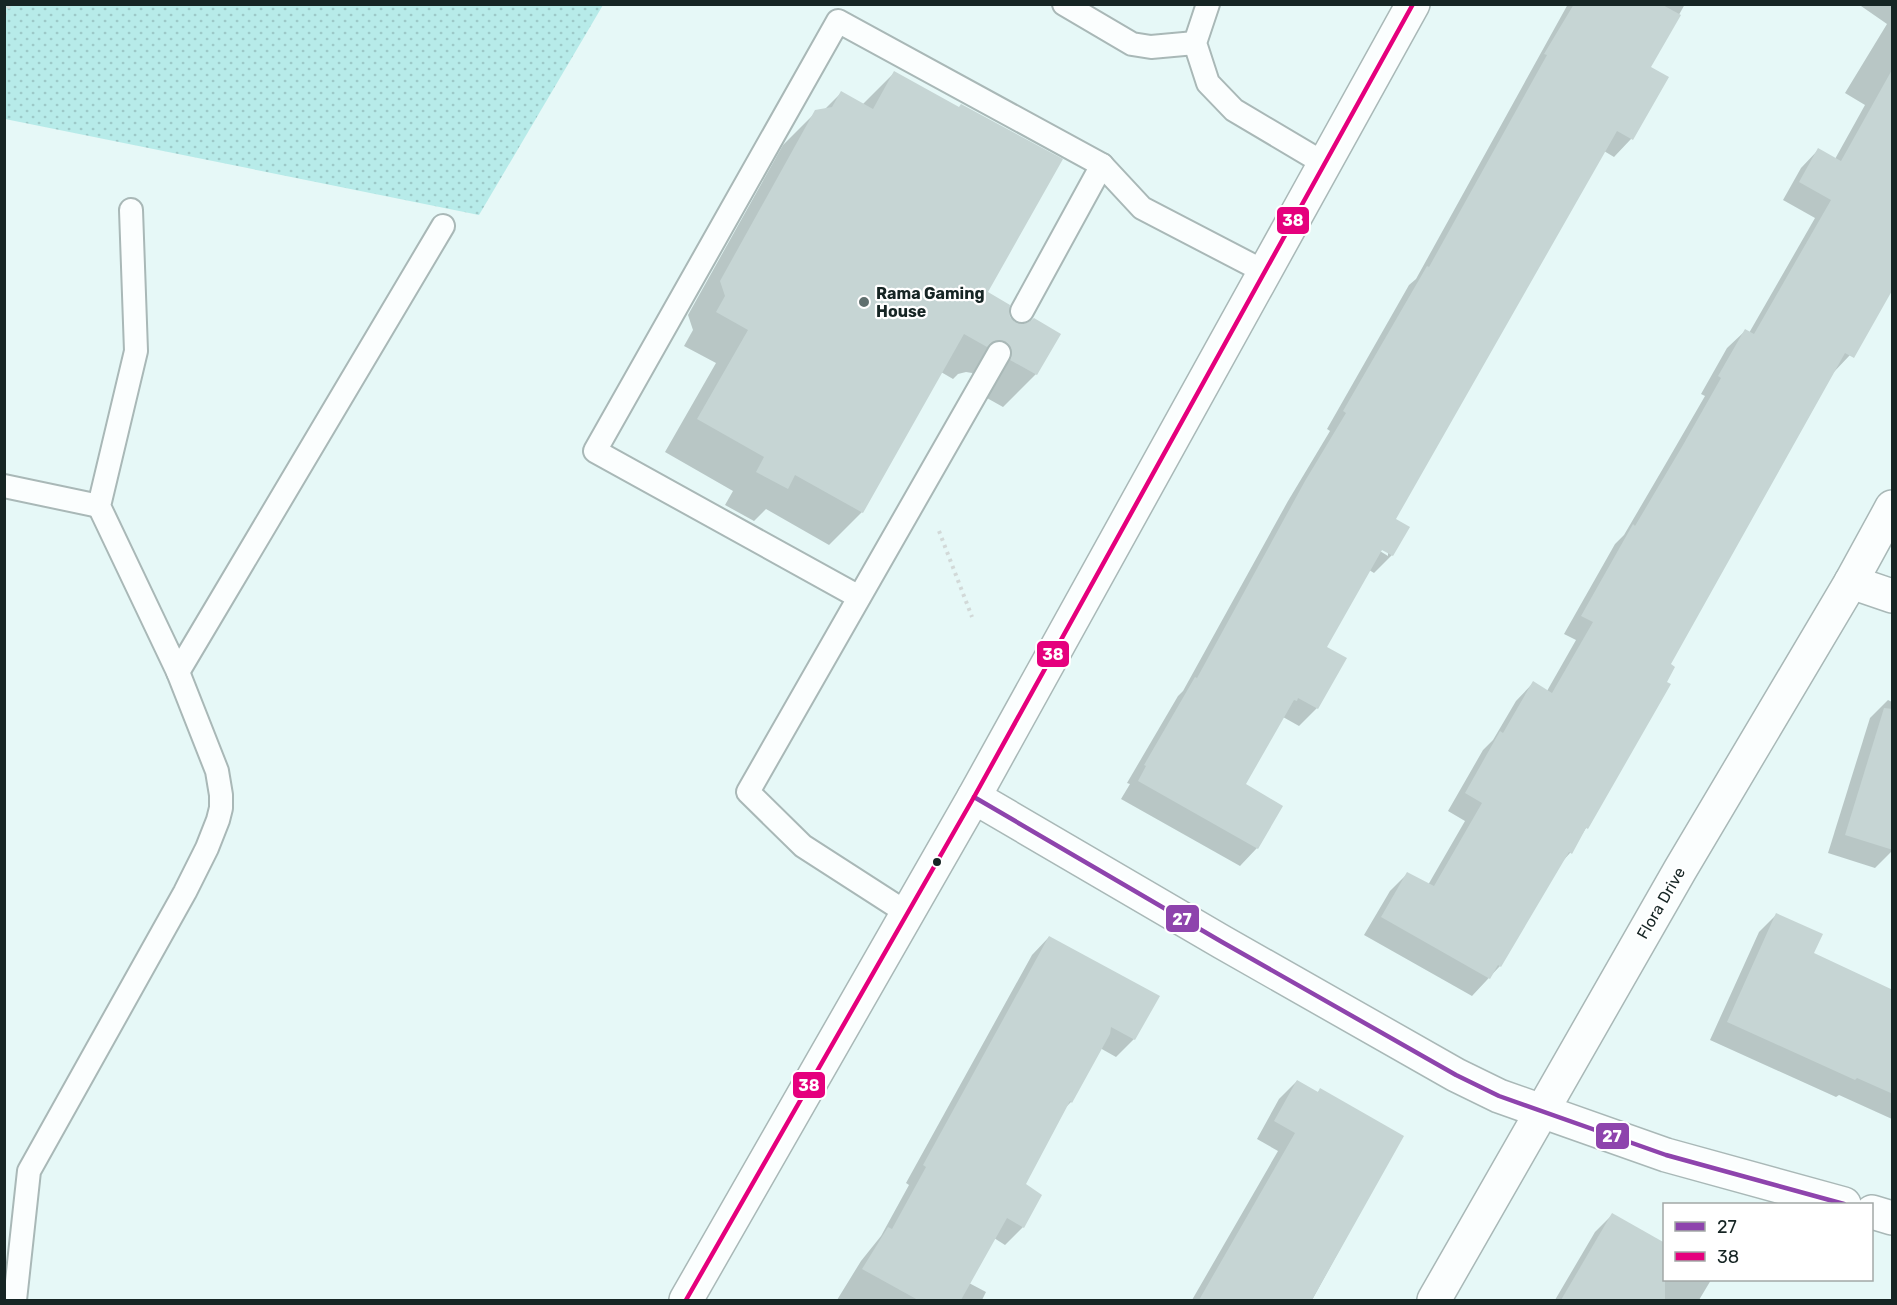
<svg xmlns="http://www.w3.org/2000/svg" width="1897" height="1305" font-family="Rubik,sans-serif">
	<defs>
		<pattern id="grass-dots" width="8" height="8" patternUnits="userSpaceOnUse" patternTransform="scale(1.5)"><rect width="8" height="8" fill="#b7ebe9"/><path d="M2 2h.1M6 6h.1" fill="none" stroke="#9dc9c8" stroke-width="1.8" stroke-linecap="round"/></pattern>
	</defs>
	<rect width="100%" height="100%" fill="#e6f8f7"/>
	<path fill="url(#grass-dots)" d="M4 5 5 4 603 5 479 215 5 119Z"/>
	<g fill="#0003" fill-rule="evenodd">
		<path d="M1568 4H1685L1649 68 1667 78 1631 139 1614 157 1604 151 1394 520 1408 527 1392 555 1374 573 1369 570 1325 648 1317 708 1299 726 1283 717 1244 785 1257 848 1240 866 1121 799 1130 784 1127 783 1178 696 1183 691 1288 501 1330 431 1327 429 1409 285 1416 279ZM1376 545 1388 552V556L1375 548Z"/>
		<path d="M1862 4H1892V284L1850 355 1833 373 1669 665 1586 828 1570 853 1561 863 1500 966 1472 996 1364 935 1390 891 1407 874 1428 885 1465 821 1448 811 1483 750 1493 740 1516 701 1533 683 1547 691 1576 640 1564 634 1615 544 1624 535 1665 465 1705 396 1701 394 1727 348 1745 331 1749 333 1815 218 1783 200 1801 168 1818 150 1835 159 1865 105 1845 93 1887 24 1861 6Z"/>
		<path d="M894 73 986 292 1007 312 1036 374 1003 407 978 393V380L972 373 966 372 958 374 953 379 941 372 862 512 829 545 766 509 754 521 725 505 733 491 665 452 716 363 684 346 693 330 688 315 783 145 816 112 824 110 841 93 862 105Z"/>
		<path d="M1888 700 1892 702V851L1875 868 1828 853 1870 718Z"/>
		<path d="M1777 914 1812 954 1892 1011V1119L1839 1095 1836 1097 1710 1040 1759 932Z"/>
		<path d="M1049 937 1158 997 1134 1039 1116 1057 1100 1048 1071 1102 1066 1107 1024 1185 1040 1195 1023 1227 1005 1245 994 1238 969 1283 986 1292 982 1300H837L861 1261 881 1236 909 1185 906 1183 1032 955Z"/>
		<path d="M1297 1081 1317 1093 1320 1090 1402 1136 1312 1300H1192L1278 1151 1257 1139 1279 1099Z"/>
		<path d="M1612 1215 1664 1280H1711L1699 1300H1555L1595 1232Z"/>
	</g>
	<g fill="#c6d5d4">
		<path d="M1574 4H1661L1681 15 1651 67 1669 77 1633 140 1617 131 1396 519 1410 527 1393 556 1382 550 1327 647 1347 658 1318 709 1298 698 1297 701 1294 700 1246 784 1283 806 1258 849 1138 781 1146 766 1144 765 1195 677 1197 678 1305 481 1346 413 1343 411 1427 266 1429 267 1547 55 1544 54Z"/>
		<path d="M1893 68V289L1854 358 1845 353 1671 664 1675 667 1667 682 1671 684 1588 829 1586 828 1572 854 1569 852 1501 967 1498 965 1490 979 1381 917 1407 872 1434 886 1482 803 1465 793 1500 731 1503 733 1533 681 1552 693 1593 622 1581 616 1633 524 1635 526 1683 445 1721 378 1718 376 1745 329 1754 334 1831 200 1799 182 1818 148 1841 161Z"/>
		<path d="M894 71 959 107 961 104 1063 159 988 292 1010 305 1009 312 1010 317 1015 322 1023 324 1029 322 1034 318 1061 334 1037 375 1010 360 1012 354 1011 347 1005 341 1000 340 993 341 987 347 964 334 863 513 795 475 788 489 756 472 764 457 697 419 748 330 716 312 725 296 720 281 815 110 832 107 841 91 873 109Z"/>
		<path d="M1884 708 1893 709V850L1845 835Z"/>
		<path d="M1776 913 1823 934 1814 953 1893 990V1094L1857 1078 1855 1080 1727 1022Z"/>
		<path d="M1049 936 1160 996 1135 1040 1111 1027 1110 1034 1072 1103 1070 1101 1026 1184 1042 1195 1024 1228 1007 1218 961 1300H918L862 1269 888 1227 892 1229 926 1167 923 1165Z"/>
		<path d="M1297 1080 1318 1092 1320 1088 1404 1136 1312 1300H1199L1295 1133 1274 1121Z"/>
		<path d="M1612 1213 1665 1243V1300H1561Z"/>
	</g>
	<g fill="none" stroke-linecap="round" stroke-linejoin="round">
		<defs>
			<g id="lane">
				<path d="M1064 4 1132 44 1151 47 1195 43"/>
				<path d="M1208 4 1195 43 1208 83 1234 110 1325 164"/>
				<path d="M1022 311 1102 165"/>
				<path d="M4 486 99 506"/>
				<path d="M859 597 595 451 838 21 1102 165 1142 208 1265 272"/>
				<path d="M178 672 443 226"/>
				<path d="M907 913 803 846 748 792 999 353"/>
				<path d="M15 1300 29 1171 185 892 207 848 218 820 221 808V795L217 771 178 672 99 506 136 351 131 210"/>
			</g>
			<g id="street">
				<path d="M1851 582 1892 596"/>
				<path d="M974 797 1222 942 1456 1075 1499 1096 1666 1155 1844 1204"/>
				<path d="M1872 1212 1892 1218"/>
				<path d="M1434 1300 1680 870 1851 582 1892 507"/>
			</g>
			<path id="secondary" d="M686 1300 974 797 1413 4"/>
		</defs>
		<use href="#lane" stroke="#a9b8b7" stroke-width="26"/>
		<use href="#street" stroke="#a9b8b7" stroke-width="36"/>
		<use href="#secondary" stroke="#a9b8b7" stroke-width="36"/>
		<g stroke="#d2d9d8" stroke-width="4" stroke-dasharray="3 4.5" stroke-linecap="butt">
			<path d="M4 15 10 4"/>
			<path d="M939 531 972 617"/>
		</g>
		<use href="#lane" stroke="#fbfefe" stroke-width="22"/>
		<use href="#street" stroke="#fbfefe" stroke-width="33"/>
		<use href="#secondary" stroke="#fbfefe" stroke-width="33"/>
		<defs>
			<path id="bus-1" d="M974 797 1222 942 1456 1075 1499 1096 1666 1155 1844 1204"/>
			<path id="bus-2" d="M686 1300 974 797 1413 4"/>
		</defs>
		<use href="#bus-1" stroke="#fff" stroke-width="9"/>
		<use href="#bus-2" stroke="#fff" stroke-width="9"/>
		<use href="#bus-1" stroke="#8e44ad" stroke-width="4.5"/>
		<use href="#bus-2" stroke="#e5007d" stroke-width="4.5"/>
	</g>
	<circle fill="#5f6f6e" stroke="#fff" stroke-width="2" cx="864" cy="302" r="6"/>
	<circle fill="#162524" stroke="#fff" stroke-width="2" cx="937" cy="862" r="5"/>
	<g text-anchor="middle" dominant-baseline="central" stroke-width="4.5" stroke-linejoin="round" paint-order="stroke">
		<g font-size="16" font-weight="bold" fill="#162524" stroke="#fff" text-anchor="start">
			<text x="876" y="293">Rama Gaming<tspan x="876" dy="18">House</tspan></text>
		</g>
		<g font-size="16" fill="#162524" stroke="#fff">
			<text transform="translate(1661 903) rotate(-60)">Flora Drive</text>
		</g>
	</g>
	<g stroke="#fff" stroke-width="2">
		<rect x="1276" y="206" width="34" height="29" rx="6" fill="#e5007d"/>
		<rect x="1036" y="640" width="34" height="28" rx="6" fill="#e5007d"/>
		<rect x="1165" y="904" width="35" height="29" rx="6" fill="#8e44ad"/>
		<rect x="792" y="1071" width="34" height="28" rx="6" fill="#e5007d"/>
		<rect x="1595" y="1122" width="35" height="28" rx="6" fill="#8e44ad"/>
	</g>
	<g font-size="16" text-anchor="middle" font-weight="bold" fill="#fff">
		<text x="1293" y="226">38</text>
		<text x="1053" y="660">38</text>
		<text x="1182" y="925">27</text>
		<text x="809" y="1091">38</text>
		<text x="1612" y="1142">27</text>
	</g>
	<rect width="1897" height="1305" fill="none" stroke="#162524" stroke-width="12"/>
	<rect x="1663" y="1203" width="210" height="78" fill="#ffffff" stroke="#a2a8a7" stroke-width="1.5"/>
	<rect x="1675" y="1222" width="30" height="9" fill="#8e44ad" stroke="#a2a8a7" stroke-width="1.5"/>
	<text x="1717" y="1233" font-size="18" fill="#162524">27</text>
	<rect x="1675" y="1252" width="30" height="9" fill="#e5007d" stroke="#a2a8a7" stroke-width="1.5"/>
	<text x="1717" y="1263" font-size="18" fill="#162524">38</text>
</svg>
